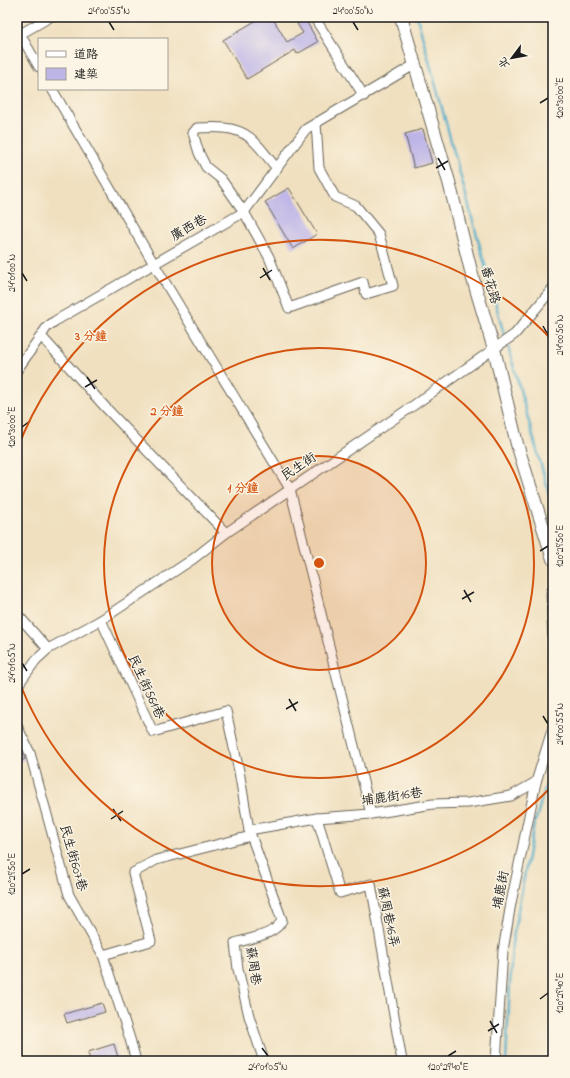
<svg xmlns="http://www.w3.org/2000/svg" width="570" height="1078" font-family="'Indie Flower','LXGW WenKai TC',sans-serif">
	<rect width="100%" height="100%" fill="#fcf5e5"/>
	<filter id="ink" filterUnits="userSpaceOnUse"><feTurbulence type="fractalNoise" baseFrequency=".025" numOctaves="2"/><feDisplacementMap in="SourceGraphic" scale="8" xChannelSelector="R" yChannelSelector="G"/><feConvolveMatrix kernelMatrix="1 2 1 2 8 2 1 2 1" color-interpolation-filters="sRGB"/></filter>
	<filter id="wash" filterUnits="userSpaceOnUse"><feTurbulence type="fractalNoise" baseFrequency=".012" numOctaves="4" result="noise"/><feDisplacementMap in="SourceGraphic" scale="16" xChannelSelector="R" yChannelSelector="G"/><feGaussianBlur stdDeviation="0.9" result="paint"/><feColorMatrix in="noise" values="0 0 0 0 0 0 0 0 0 0 0 0 0 0 0 0 0 1.4 0 .05"/><feComposite in="paint" operator="in"/></filter>
	<g filter="url(#wash)">
		<rect width="100%" height="100%" fill="#f0e0c0"/>
		<g fill="none" stroke-linecap="round" stroke-linejoin="round">
			<g stroke="#4aabc9" stroke-width="2.5">
				<path d="M417 17 505 338"/>
				<path d="M507 343 553 508"/>
				<path d="M506 1061 512 943 533 829 553 761"/>
			</g>
		</g>
		<g id="blocks">
			<g fill="#beb5e7">
				<path d="M262 17H272L287 42 303 33 297 24 305 19 318 42 297 54 295 50 247 79 223 40Z"/>
				<path d="M423 129 432 163 414 168 405 134Z"/>
				<path d="M289 188 317 234 293 249 265 202Z"/>
				<path d="M17 741 25 759 17 763Z"/>
				<path d="M102 1003 105 1012 67 1023 64 1014Z"/>
				<path d="M114 1044 119 1061H90L88 1052Z"/>
			</g>
		</g>
	</g>
	<g filter="url(#ink)">
		<use href="#blocks" fill-opacity="0" stroke="#666155" stroke-width="1"/>
		<g fill="none" stroke-linecap="round" stroke-linejoin="round">
			<defs>
				<g id="minor">
					<path d="M314 17 364 96"/>
					<path d="M17 29 39 67"/>
					<path d="M17 36 50 17"/>
					<path d="M52 89 154 264 290 489 371 814"/>
					<path d="M277 168C268 159 259 144 249 137 235 126 214 127 197 128L193 133 199 153 206 167 221 179 244 212 269 257 289 308 363 282 366 294 393 286 379 234 356 206 335 197 319 168 316 123"/>
					<path d="M41 336 107 409 226 533"/>
					<path d="M17 370 47 327 55 321 244 212 306 129 414 65"/>
					<path d="M553 588 551 593 553 640"/>
					<path d="M17 614 48 649"/>
					<path d="M101 620 153 732 226 711 239 771 249 830 282 920C276 935 250 938 235 943L238 969 249 1016 264 1061"/>
					<path d="M17 689 20 682 36 660 48 649 101 620 193 559 226 533 407 410 515 334 553 288"/>
					<path d="M17 726 30 753 69 895 103 955 130 1039 136 1061"/>
					<path d="M317 818 340 893 371 884 402 1061"/>
					<path d="M249 830 317 818 371 814 433 804 468 803 511 796 536 782"/>
					<path d="M103 955 151 941 133 873 156 860 251 836"/>
					<path d="M496 1061 503 951 511 903 536 782 553 727"/>
				</g>
				<path id="major" d="M401 17 449 182 473 279 494 349 517 444 553 559"/>
			</defs>
			<use href="#minor" stroke="#666155" stroke-width="11"/>
			<use href="#major" stroke="#666155" stroke-width="14"/>
			<use href="#minor" stroke="#fff" stroke-width="9"/>
			<use href="#major" stroke="#fff" stroke-width="12"/>
		</g>
	</g>
	<path fill="none" stroke="#1c1c1c" stroke-width="1.5" d="M109 22 114 30M353 22 358 30M540 103 548 98M438 158 445 170M436 168 448 161M263 268 270 280M22 273 27 281M260 278 272 270M543 326 548 335M87 377 95 389M85 387 97 380M22 427 30 421M540 551 548 546M464 590 471 602M462 599 474 592M22 663 27 671M289 699 296 711M286 709 298 702M543 716 548 724M113 809 121 821M111 819 123 811M22 874 30 869M540 999 548 993M490 1021 497 1033M488 1031 499 1024M262 1048 268 1056M448 1056 456 1051"/>
	<circle cx="319" cy="563" r="107" fill="#d4530e" fill-opacity=".12"/>
	<g fill="none" stroke="#d4530e" stroke-width="2">
		<circle cx="319" cy="563" r="107"/>
		<circle cx="319" cy="563" r="215"/>
		<path d="M553 785A322 322 0 0 1 17 676M17 450A322 322 0 0 1 553 341"/>
	</g>
	<g text-anchor="middle" dominant-baseline="central" stroke-width="3" stroke-linejoin="round" paint-order="stroke">
		<g font-size="13" fill="#1c1c1c" stroke="#fcf5e5">
			<text transform="translate(189 228) rotate(-30)">廣西巷</text>
			<text transform="translate(490 285) rotate(74)">番花路</text>
			<text transform="translate(299 467) rotate(-34)">民生街</text>
			<text transform="translate(146 687) rotate(65)">民生街561巷</text>
			<text transform="translate(392 797) rotate(-8)">埔鹿街16巷</text>
			<text transform="translate(73 858) rotate(74)">民生街607巷</text>
			<text transform="translate(501 890) rotate(-79)">埔鹿街</text>
			<text transform="translate(388 917) rotate(78)">蘇周巷16弄</text>
			<text transform="translate(253 966) rotate(81)">蘇周巷</text>
		</g>
	</g>
	<circle cx="319" cy="563" r="6" fill="#d4530e" stroke="#fcf5e5" stroke-width="2"/>
	<g font-size="12" text-anchor="middle" font-weight="bold" fill="#d4530e" stroke="#fcf5e5" stroke-width="3" stroke-linejoin="round" paint-order="stroke">
		<text x="91" y="340">3 分鐘</text>
		<text x="167" y="415">2 分鐘</text>
		<text x="243" y="492">1 分鐘</text>
	</g>
	<rect width="570" height="1078" fill="none" stroke="#fcf5e5" stroke-width="44"/>
	<rect x="38" y="38" width="130" height="52" fill="#fcf5e5" stroke="#a29e95"/>
	<rect x="46" y="51" width="20" height="6" fill="#ffffff" stroke="#a29e95"/>
	<text x="74" y="58" font-size="12" fill="#1c1c1c">道路</text>
	<rect x="46" y="68" width="20" height="12" fill="#beb5e7" stroke="#a29e95"/>
	<text x="74" y="78" font-size="12" fill="#1c1c1c">建築</text>
	<g transform="translate(512 58) rotate(238)" stroke="#fcf5e5" stroke-width="3" paint-order="stroke">
	<path d="M0-3L7 15L0 10L-7 15Z" fill="#1c1c1c"/>
	<text y="-6" font-size="11" font-weight="bold" text-anchor="middle" fill="#1c1c1c">北</text>
	</g>
	<rect x="22" y="22" width="526" height="1034" fill="none" stroke="#1c1c1c" stroke-width="1.5"/>
	<g font-size="10" text-anchor="middle" fill="#1c1c1c">
		<text x="109" y="14">24°00'55"N</text>
		<text x="353" y="14">24°00'50"N</text>
		<text transform="translate(559 98) rotate(-90)" y="4">120°30'00"E</text>
		<text transform="translate(11 273) rotate(-90)" y="4">24°01'00"N</text>
		<text transform="translate(559 335) rotate(-90)" y="4">24°00'50"N</text>
		<text transform="translate(11 427) rotate(-90)" y="4">120°30'00"E</text>
		<text transform="translate(559 546) rotate(-90)" y="4">120°29'50"E</text>
		<text transform="translate(11 663) rotate(-90)" y="4">24°01'05"N</text>
		<text transform="translate(559 724) rotate(-90)" y="4">24°00'55"N</text>
		<text transform="translate(11 874) rotate(-90)" y="4">120°29'50"E</text>
		<text transform="translate(559 993) rotate(-90)" y="4">120°29'40"E</text>
		<text x="268" y="1070">24°01'05"N</text>
		<text x="448" y="1070">120°29'40"E</text>
	</g>
</svg>
